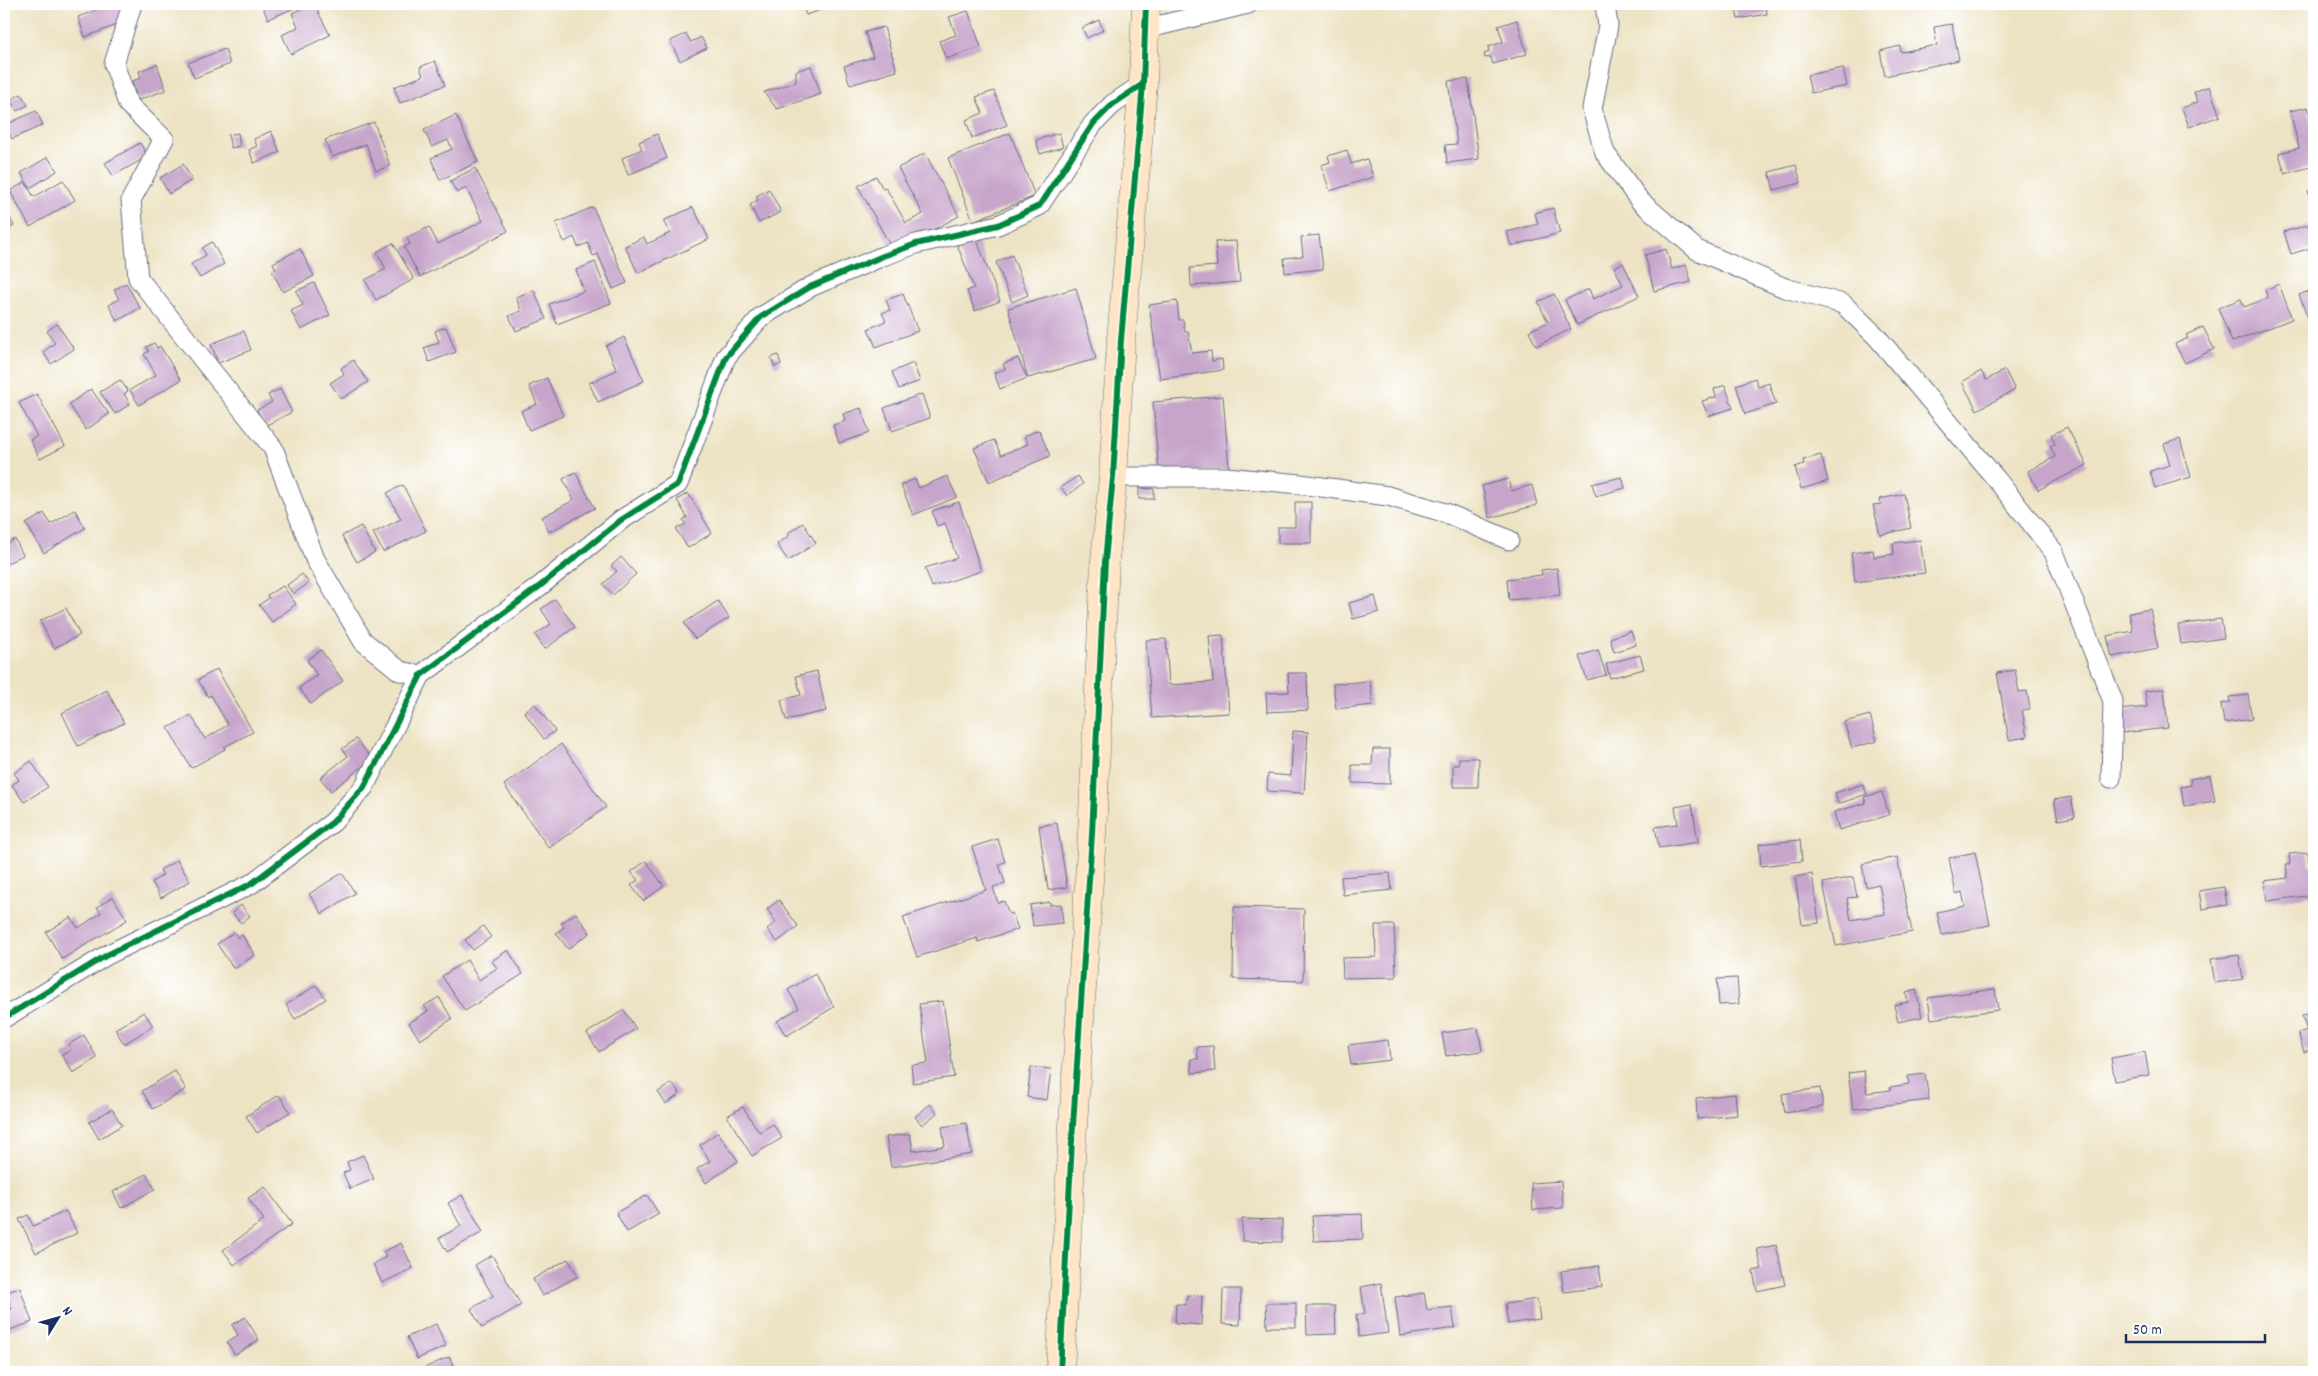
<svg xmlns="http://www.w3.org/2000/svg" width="2318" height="1376" font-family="Dekko,sans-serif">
	<rect width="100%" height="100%" fill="#fff"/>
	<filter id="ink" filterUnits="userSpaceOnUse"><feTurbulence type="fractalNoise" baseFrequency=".02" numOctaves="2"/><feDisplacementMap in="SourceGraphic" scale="10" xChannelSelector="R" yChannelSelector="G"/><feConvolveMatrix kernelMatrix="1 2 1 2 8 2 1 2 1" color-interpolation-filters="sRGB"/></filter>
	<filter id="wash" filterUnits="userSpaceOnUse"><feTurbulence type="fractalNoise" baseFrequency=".0096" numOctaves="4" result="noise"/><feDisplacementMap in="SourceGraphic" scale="20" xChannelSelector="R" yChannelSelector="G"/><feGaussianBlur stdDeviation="1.12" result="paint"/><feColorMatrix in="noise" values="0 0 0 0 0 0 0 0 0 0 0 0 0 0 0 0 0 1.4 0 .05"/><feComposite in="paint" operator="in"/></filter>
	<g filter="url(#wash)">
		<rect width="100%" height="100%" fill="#ede3c4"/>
		<g id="blocks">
			<g fill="#c7a5cb">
				<path d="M112 4H118L125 22 85 37 78 17Z"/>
				<path d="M273 4H296L297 7 268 19 263 8Z"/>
				<path d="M311 4H314L330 35 291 54 282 35 298 27 292 13Z"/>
				<path d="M802 4H838L806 15Z"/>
				<path d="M1765 4 1767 14 1738 19 1735 5Z"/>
				<path d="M968 11 981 47 946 59 939 41 956 35 949 17Z"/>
				<path d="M1099 20 1103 30 1087 38 1082 28Z"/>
				<path d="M1517 20 1527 54 1493 64 1491 57 1485 58 1484 54 1489 52 1488 47 1503 42 1498 26Z"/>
				<path d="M1952 24 1959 60 1885 76 1880 51 1900 46 1901 52 1937 45 1934 27Z"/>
				<path d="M884 27 897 71 850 85 844 66 873 57 865 32Z"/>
				<path d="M686 34 691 42 701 37 707 48 680 61 670 41Z"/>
				<path d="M225 49 230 64 194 78 188 63Z"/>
				<path d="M435 61 445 85 400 103 394 87 423 76 420 67Z"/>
				<path d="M157 64 166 90 138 100 132 81 141 78 139 71Z"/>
				<path d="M811 66 821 94 777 109 764 92 796 82V71Z"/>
				<path d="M1843 68 1847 86 1811 93 1807 75Z"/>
				<path d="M1468 79 1479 159 1447 163 1445 145 1457 144 1448 81Z"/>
				<path d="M2209 86 2220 116 2189 127 2182 108 2198 102 2194 92Z"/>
				<path d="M994 91 1007 125 972 138 966 120 983 113 976 97Z"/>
				<path d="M21 94 28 105 17 111 10 100Z"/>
				<path d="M2308 107 2314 132V166L2285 174 2279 153 2299 148 2290 111Z"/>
				<path d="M36 111 43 125 12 139 5 125Z"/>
				<path d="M456 115 478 162 440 180 431 158 452 149 448 140 432 147 424 130Z"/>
				<path d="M374 122 390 166 376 171 366 144 332 157 325 140Z"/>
				<path d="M271 131 280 152 254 163 249 150 257 146 254 139Z"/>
				<path d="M238 133 240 146 231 148 228 135Z"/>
				<path d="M1010 133 1035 196 973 221 948 158Z"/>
				<path d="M1059 133 1063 147 1040 154 1036 140Z"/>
				<path d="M657 134 667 158 628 175 622 158 642 149 639 142Z"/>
				<path d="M140 143 148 156 113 176 105 163Z"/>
				<path d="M1347 150 1351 164 1367 159 1373 177 1330 191 1321 165 1330 162 1328 156Z"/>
				<path d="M925 153 959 216 893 251 858 186 876 176 883 189 886 188 906 223 923 214 898 168Z"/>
				<path d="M48 157 57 171 30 188 21 173Z"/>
				<path d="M183 164 192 180 169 194 160 178Z"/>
				<path d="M1796 165 1801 183 1774 190 1769 172Z"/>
				<path d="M475 168 508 231 420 277 404 247 410 244 407 238 429 227 438 244 483 221 466 188 457 193 450 181Z"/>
				<path d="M63 180 75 200 30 227 10 191 25 182 34 197Z"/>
				<path d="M769 189 781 212 759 223 750 205 758 200 756 196Z"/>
				<path d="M2314 189V210L2308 191Z"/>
				<path d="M4 206 14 226 4 231Z"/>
				<path d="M593 207 627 283 613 289 598 254 593 256 588 243 578 247 574 237 564 242 556 223Z"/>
				<path d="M693 207 709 239 638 273 625 246 644 237 647 244 670 233 663 221Z"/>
				<path d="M1553 208 1560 233 1511 246 1507 232 1538 224 1535 213Z"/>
				<path d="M2314 223V247L2291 254 2284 232Z"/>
				<path d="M975 235 1000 301 975 311 967 291 974 288 956 242Z"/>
				<path d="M1319 235 1323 269 1285 273 1284 258 1303 256 1301 237Z"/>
				<path d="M1236 241 1240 282 1191 286 1190 268 1217 266 1215 242Z"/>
				<path d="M212 242 224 264 200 278 191 264 206 255 202 248Z"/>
				<path d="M393 243 414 279 376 300 365 280 386 269 377 252Z"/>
				<path d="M300 249 314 276 283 292 272 271 276 269 273 263Z"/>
				<path d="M1666 249 1672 269 1686 265 1691 282 1654 291 1645 255Z"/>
				<path d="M1012 255 1028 295 1012 302 996 262Z"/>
				<path d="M595 262 611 303 557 324 549 304 584 291 576 270Z"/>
				<path d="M1623 263 1639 296 1577 325 1565 300 1589 289 1593 299 1623 285 1614 267Z"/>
				<path d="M126 283 140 308 117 321 109 305 119 299 114 290Z"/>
				<path d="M314 283 330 315 301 330 291 311 303 305 296 291Z"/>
				<path d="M2279 284 2292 319 2232 342 2218 308 2241 299 2244 307 2268 298 2265 290Z"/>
				<path d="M1076 288 1096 359 1028 378 1008 308Z"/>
				<path d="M2314 289V313L2307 316 2299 295Z"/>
				<path d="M534 290 546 319 516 331 509 316 521 311 516 297Z"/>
				<path d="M903 294 918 331 876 347 868 329 886 321 882 313 890 310 886 300Z"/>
				<path d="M1554 294 1571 329 1536 346 1529 331 1548 322 1538 302Z"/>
				<path d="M1177 301 1179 320H1183L1185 332H1188L1192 353 1211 351 1212 361 1222 359 1223 370 1160 379 1149 305Z"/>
				<path d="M57 324 74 349 51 364 43 352 55 343 47 331Z"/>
				<path d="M446 327 456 352 429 362 424 348 439 342 435 331Z"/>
				<path d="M2203 327 2214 349 2185 363 2175 344 2188 338 2186 335Z"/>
				<path d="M244 331 251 350 218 363 211 344Z"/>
				<path d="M624 337 644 381 598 402 589 383 617 370 606 346Z"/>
				<path d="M154 343 157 348 160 346 181 380 139 405 130 390 156 375 144 354 149 351 146 347Z"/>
				<path d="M778 355 781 364 775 367 771 358Z"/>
				<path d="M1018 358 1027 378 1000 389 994 373 1005 369 1003 364Z"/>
				<path d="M353 360 368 382 341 399 330 383 344 374 341 368Z"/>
				<path d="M913 363 920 381 899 389 892 372Z"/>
				<path d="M2005 370 2015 390 1977 410 1962 382 1981 371 1986 380Z"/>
				<path d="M547 378 563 416 529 430 521 411 537 404 529 386Z"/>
				<path d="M1755 378 1758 387 1769 383 1776 404 1745 414 1736 385Z"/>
				<path d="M120 380 128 391 124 394 130 404 115 414 100 392Z"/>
				<path d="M1725 385 1733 408 1708 416 1702 401 1716 397 1714 389Z"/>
				<path d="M91 389 109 414 86 430 69 404Z"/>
				<path d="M280 389 292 412 265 426 257 410 272 402 268 395Z"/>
				<path d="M37 394 65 446 40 459 30 440 37 436 19 403Z"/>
				<path d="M922 394 930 418 892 431 884 408Z"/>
				<path d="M1223 396 1229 469 1159 474 1153 402Z"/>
				<path d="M861 408 869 433 839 443 833 425 845 421 843 414Z"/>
				<path d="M2067 427 2087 465 2038 490 2028 471 2055 457 2050 446 2055 444 2051 435Z"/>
				<path d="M1039 430 1050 456 989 482 974 448 994 440 1001 455 1028 444 1024 436Z"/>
				<path d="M2180 439 2191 477 2155 488 2150 471 2170 465 2164 444Z"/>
				<path d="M1821 455 1828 481 1801 489 1795 467 1804 464 1803 460Z"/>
				<path d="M575 472 595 508 549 532 542 517 574 500 563 479Z"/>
				<path d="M947 476 957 497 913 515 901 485 915 479 919 488Z"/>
				<path d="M1078 476 1083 484 1067 496 1061 487Z"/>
				<path d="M1622 477 1625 488 1596 496 1592 484Z"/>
				<path d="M1508 479 1511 491 1532 485 1537 505 1490 518 1482 486Z"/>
				<path d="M403 485 426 531 383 552 373 533 401 519 387 493Z"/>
				<path d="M1139 488 1154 489V499H1139Z"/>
				<path d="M688 493 712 533 688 548 676 529 686 524 683 520 687 517 677 500Z"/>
				<path d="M1904 494 1911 528 1880 535 1873 505 1881 504 1880 499Z"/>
				<path d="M959 502 981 571 932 587 925 568 957 558 945 523 937 526 932 511Z"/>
				<path d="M1295 502H1311V543H1278V527H1295Z"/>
				<path d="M75 510 85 528 44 553 26 524 44 513 51 524Z"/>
				<path d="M803 523 816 543 788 561 777 544 790 535 788 533Z"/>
				<path d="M361 526 375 552 357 562 342 536Z"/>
				<path d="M15 539 23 555 4 565V545Z"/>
				<path d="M1920 540 1925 573 1855 582 1851 553 1873 550 1874 557 1894 554 1893 543Z"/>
				<path d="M621 557 636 574 613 595 603 584 617 571 611 566Z"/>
				<path d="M1557 568 1560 595 1509 600 1507 579 1542 575 1541 570Z"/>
				<path d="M302 574 309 583 293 594 287 585Z"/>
				<path d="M283 586 296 604 272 622 259 605 269 598 267 595Z"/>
				<path d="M1375 596 1379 612 1353 619 1349 603Z"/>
				<path d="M555 599 575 627 545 649 535 635 551 624 541 609Z"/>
				<path d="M718 601 729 618 695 639 684 623Z"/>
				<path d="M66 608 80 635 54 648 40 621Z"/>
				<path d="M2150 609 2158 648 2112 657 2107 636 2133 631 2129 613Z"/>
				<path d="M2221 619 2224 638 2181 644 2178 625Z"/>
				<path d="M1631 631 1636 645 1614 652 1610 638Z"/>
				<path d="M1223 635 1229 713 1152 718 1146 640 1166 639 1169 685 1213 682 1209 636Z"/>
				<path d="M321 650 343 681 311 704 299 688 317 675 307 660Z"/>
				<path d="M1598 650 1606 675 1587 680 1579 656Z"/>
				<path d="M1640 655 1644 669 1610 678 1606 664Z"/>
				<path d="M217 669 253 732 224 747 225 749 191 768 168 728 191 715 205 739 228 725 211 695 208 697 198 680Z"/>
				<path d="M2015 670 2019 692 2027 691 2030 709 2022 710 2027 737 2009 740 1997 673Z"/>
				<path d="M817 671 826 711 786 720 781 700 801 695 796 676Z"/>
				<path d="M1288 673H1307L1308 710 1267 712 1266 693 1289 692Z"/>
				<path d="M1370 681 1373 705 1336 709 1333 684Z"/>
				<path d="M2164 689 2168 728 2122 733 2119 710 2147 707 2145 691Z"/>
				<path d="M107 690 124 723 78 746 62 713Z"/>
				<path d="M2248 695 2252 719 2224 723 2221 704 2230 702 2229 697Z"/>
				<path d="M535 704 555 731 544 739 524 712Z"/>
				<path d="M1870 715 1877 741 1852 748 1844 722Z"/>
				<path d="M1293 731 1308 732 1304 793 1267 791 1268 774 1291 776Z"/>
				<path d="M356 739 372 759 331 791 320 778 348 756 342 749Z"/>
				<path d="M561 744 606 807 549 848 504 785Z"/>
				<path d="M1373 749H1390V784L1352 783V765H1372Z"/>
				<path d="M1459 758H1479L1478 787H1453V765H1459Z"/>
				<path d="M31 761 48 787 24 802 12 785 19 780 14 773Z"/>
				<path d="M2210 775 2215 801 2184 806 2181 787 2191 785 2190 779Z"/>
				<path d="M1863 784 1867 794 1838 804 1835 793Z"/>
				<path d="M1882 792 1889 815 1839 830 1834 812 1866 803 1864 797Z"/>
				<path d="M2071 797 2075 817 2058 820 2054 800Z"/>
				<path d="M1692 804 1698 842 1659 848 1655 827 1678 824 1675 807Z"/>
				<path d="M1057 823 1067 887 1048 890 1039 826Z"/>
				<path d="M998 839 1005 862 999 864 1005 883 993 887 998 903 1004 901 1009 914 1012 913 1018 929 978 942 977 938 917 957 903 917 986 890 972 847Z"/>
				<path d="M1800 840 1802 861 1761 866 1759 844Z"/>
				<path d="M1975 852 1990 925 1942 935 1937 912 1965 906 1962 892 1956 894 1949 858Z"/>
				<path d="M2308 852 2310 866 2314 865V882H2312L2314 895 2267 901 2264 881 2288 878 2286 864H2290L2289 854Z"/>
				<path d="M1897 857 1912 932 1836 946 1823 883 1853 877 1857 897 1847 898 1851 920 1885 914 1879 884 1866 887 1862 864Z"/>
				<path d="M177 860 190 881 161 898 152 882 163 875 160 870Z"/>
				<path d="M646 861 664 886 643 901 631 885 638 880 631 872Z"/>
				<path d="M342 873 355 893 322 914 309 894Z"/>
				<path d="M1390 873 1392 890 1343 895 1341 877Z"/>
				<path d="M1812 874 1819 923 1802 925 1795 877Z"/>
				<path d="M2224 887 2227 905 2202 909 2199 891Z"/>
				<path d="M113 897 127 920 62 959 46 932 71 917 78 928 101 913 97 907Z"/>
				<path d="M779 900 798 926 777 942 767 929 776 922 767 909Z"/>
				<path d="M1050 902V905L1061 904 1063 923 1033 926 1030 905Z"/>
				<path d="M241 905 250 916 241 923 232 913Z"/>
				<path d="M1234 907 1304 909 1303 981 1233 979Z"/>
				<path d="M576 913 590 933 568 949 556 933 564 927 561 923Z"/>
				<path d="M1375 925H1394L1396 977 1343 978 1342 958 1376 957Z"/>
				<path d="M483 926 491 937 473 950 465 940Z"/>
				<path d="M234 932 238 938 242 935 255 955 234 969 217 944Z"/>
				<path d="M508 950 523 974 465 1011 442 976 467 960 479 980 497 968 492 961Z"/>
				<path d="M2239 955 2243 979 2215 983 2211 959Z"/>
				<path d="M815 974 834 1007 786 1036 777 1021 799 1008 788 990Z"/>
				<path d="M1737 978 1739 1004 1719 1005 1717 979Z"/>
				<path d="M316 985 326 999 295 1019 286 1005Z"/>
				<path d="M1995 989 1998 1010 1931 1019 1928 998Z"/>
				<path d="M1916 990 1922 1017 1898 1022 1894 1005 1908 1002 1906 993Z"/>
				<path d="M439 997 452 1019 420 1040 409 1023 428 1011 424 1006Z"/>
				<path d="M943 1001 954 1077 913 1083 911 1065 928 1063 919 1004Z"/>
				<path d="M624 1010 636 1029 599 1052 587 1033Z"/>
				<path d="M144 1012 153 1026 124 1044 115 1029Z"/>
				<path d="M2314 1012V1048L2304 1052 2298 1033 2307 1030 2302 1016Z"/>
				<path d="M1478 1028 1482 1051 1446 1056 1442 1033Z"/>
				<path d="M84 1035 97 1058 73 1073 62 1055 71 1050 68 1045Z"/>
				<path d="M1388 1040 1390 1060 1351 1065 1348 1045Z"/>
				<path d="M1213 1046 1215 1071 1192 1073 1191 1059H1198L1197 1047Z"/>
				<path d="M2145 1052 2149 1075 2115 1081 2111 1058Z"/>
				<path d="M1031 1067 1051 1069 1047 1100 1027 1097Z"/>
				<path d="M175 1071 186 1089 153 1109 142 1091Z"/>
				<path d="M1864 1071 1867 1093 1891 1090 1890 1087 1909 1084 1908 1076 1925 1074 1929 1100 1853 1109 1848 1073Z"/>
				<path d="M672 1083 680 1094 666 1104 658 1092Z"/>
				<path d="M1820 1088 1823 1107 1785 1113 1782 1094Z"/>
				<path d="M1735 1094 1737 1115 1697 1119 1696 1098Z"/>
				<path d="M279 1095 290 1112 257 1133 246 1116Z"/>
				<path d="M930 1104 937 1113 922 1125 915 1117Z"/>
				<path d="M743 1107 759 1132 773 1124 782 1138 752 1156 727 1116Z"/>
				<path d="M112 1109 122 1125 99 1139 89 1122Z"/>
				<path d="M966 1123 972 1154 891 1167 886 1137 910 1134 913 1151 945 1146 942 1127Z"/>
				<path d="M718 1132 738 1161 706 1183 697 1169 710 1161 700 1145Z"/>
				<path d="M363 1155 374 1179 350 1189 343 1173 350 1170 347 1162Z"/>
				<path d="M146 1174 155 1189 121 1208 113 1192Z"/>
				<path d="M1561 1181 1563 1208 1533 1210 1531 1183Z"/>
				<path d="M265 1187 292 1224 234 1265 223 1250 264 1220 248 1198Z"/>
				<path d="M462 1195 483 1232 447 1252 439 1238 461 1226 448 1203Z"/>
				<path d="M647 1195 659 1214 627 1232 616 1213Z"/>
				<path d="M66 1211 77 1233 36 1253 19 1219 28 1215 33 1226Z"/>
				<path d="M1362 1214 1363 1239 1314 1241 1312 1216Z"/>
				<path d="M1242 1219 1282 1220V1242L1242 1241Z"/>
				<path d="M401 1243 413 1268 382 1283 373 1264 386 1257 383 1252Z"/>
				<path d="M1776 1245 1785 1285 1757 1291 1753 1271 1762 1269 1757 1249Z"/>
				<path d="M492 1255 521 1305 482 1328 471 1309 493 1296 475 1265Z"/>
				<path d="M568 1259 578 1276 542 1296 533 1279Z"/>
				<path d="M1599 1266 1602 1287 1564 1292 1561 1271Z"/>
				<path d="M1381 1283 1388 1333 1359 1337 1356 1315 1365 1314 1361 1287Z"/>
				<path d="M20 1288 32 1322 7 1331 4 1321V1313L12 1309 6 1292Z"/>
				<path d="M1223 1289H1241L1240 1325 1222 1324Z"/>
				<path d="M1424 1293 1427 1310 1452 1307 1455 1328 1400 1336 1395 1297Z"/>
				<path d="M1187 1295 1202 1296 1201 1325 1175 1323 1176 1304 1186 1305Z"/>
				<path d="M1537 1299 1540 1319 1508 1324 1505 1304Z"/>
				<path d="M1266 1303H1296V1327H1267Z"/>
				<path d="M1306 1306H1335L1336 1334 1307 1335Z"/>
				<path d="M245 1317 259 1340 235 1355 227 1342 238 1335 232 1325Z"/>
				<path d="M436 1324 446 1346 417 1359 407 1337Z"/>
				<path d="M449 1357 456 1372H415Z"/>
			</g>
		</g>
	</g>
	<g filter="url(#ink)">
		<use href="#blocks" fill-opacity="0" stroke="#646e82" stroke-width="1"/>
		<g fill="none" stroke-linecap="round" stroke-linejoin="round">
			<defs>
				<g id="street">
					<path d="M132 4 114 64 128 104 164 139 131 200 138 278 273 448 315 559 363 641 400 671 421 675"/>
					<path d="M1605 4 1608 26 1592 109 1605 153 1640 201 1697 250 1785 288 1843 304 1877 337 1997 480 2054 552 2113 701 2111 778"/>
					<path d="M1145 29 1248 4"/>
					<path d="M1113 477H1226L1300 484 1388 496 1446 513 1509 540"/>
					<path d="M4 1018 107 955 251 884 333 822 364 787 421 675 540 586 621 520 678 484 726 357 761 317 810 287 883 256 916 244 998 225 1039 206 1093 124 1113 104 1143 84"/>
				</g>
				<path id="secondary" d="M1060 1372 1072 1141 1092 834 1105 561 1113 477 1121 340 1143 84 1146 4"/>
			</defs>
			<use href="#street" stroke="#646e82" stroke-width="21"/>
			<use href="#secondary" stroke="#646e82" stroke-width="29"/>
			<use href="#street" stroke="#fff" stroke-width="19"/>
			<use href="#secondary" stroke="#fde5c5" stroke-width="28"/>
			<defs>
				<g id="cycleway">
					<path d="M4 1018 107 955 251 884 333 822 364 787 421 675 540 586 621 520 678 484 726 357 761 317 810 287 883 256 916 244 998 225 1039 206 1093 124 1113 104 1143 84"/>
					<path d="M1060 1372 1072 1141 1092 834 1105 561 1113 477 1121 340 1143 84 1146 4"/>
				</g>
			</defs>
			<use href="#cycleway" stroke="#fff" stroke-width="9"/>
			<use href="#cycleway" stroke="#00873e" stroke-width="6"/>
		</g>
	</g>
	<rect width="2318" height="1376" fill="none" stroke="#fff" stroke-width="20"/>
	<g transform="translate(58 1318) rotate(53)" stroke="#ffffff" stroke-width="4" paint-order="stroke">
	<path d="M0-4L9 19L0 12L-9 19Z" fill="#1b2f5e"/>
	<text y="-8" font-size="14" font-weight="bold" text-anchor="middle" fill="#1b2f5e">N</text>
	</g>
	<path d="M2126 1334v8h139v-8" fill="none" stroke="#1b2f5e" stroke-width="2.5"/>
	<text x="2133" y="1334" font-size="15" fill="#1b2f5e" stroke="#ffffff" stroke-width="4" paint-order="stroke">50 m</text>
</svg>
